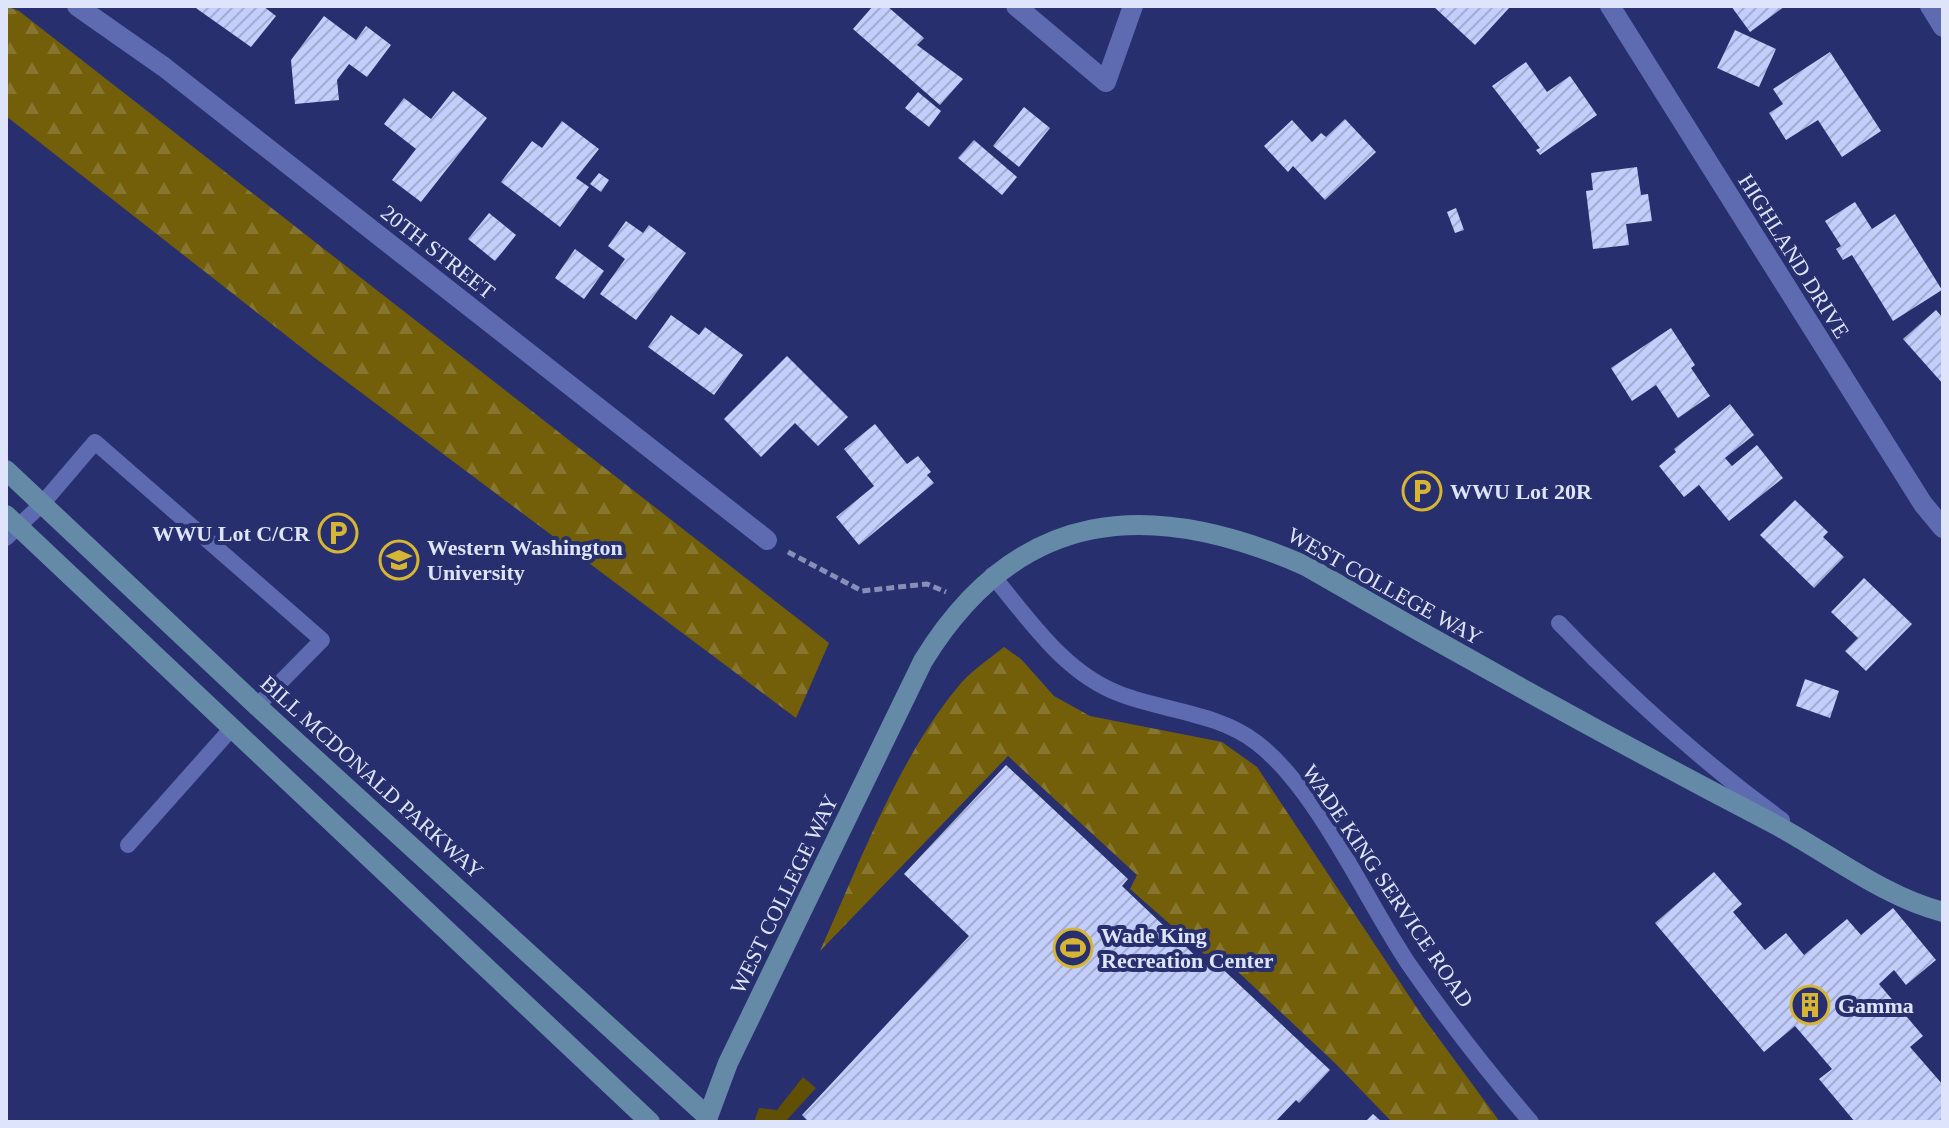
<svg xmlns="http://www.w3.org/2000/svg" width="1949" height="1128" font-family="Georgia,serif">
	<defs>
		<pattern id="forest-firs" width="22" height="20" patternUnits="userSpaceOnUse" patternTransform="scale(2)"><rect width="22" height="20" fill="#735f0a"/><path d="M5 1l3.5 6h-7zM16 11l3.5 6h-7z" fill="#86762f"/></pattern>
		<pattern id="building-hatch" width="6" height="6" patternUnits="userSpaceOnUse" patternTransform="scale(2)"><rect width="6" height="6" fill="#c3cefc"/><path d="M-1 1l2-2M0 6l6-6M5 7l2-2" fill="none" stroke="#a3acd0"/></pattern>
	</defs>
	<rect width="100%" height="100%" fill="#272f6e"/>
	<path fill="#615003" d="M803 1077 816 1088 785 1122H754L759 1108 777 1110Z"/>
	<g fill="url(#forest-firs)">
		<path d="M6 6 19 11 829 643 796 718 315 358 6 116Z"/>
		<path d="M1004 647 1021 659 1054 696 1090 716 1222 742 1257 767 1423 1017 1500 1122H1392L1336 1064 1218 953 1204 954 1130 889 1137 875 1008 756 820 951C858 867 898 759 957 688 969 672 988 660 1004 647Z"/>
	</g>
	<g fill="url(#building-hatch)">
		<path d="M193 6H263L276 16 251 47Z"/>
		<path d="M873 6H887L924 38 917 45 963 79 940 105 853 29Z"/>
		<path d="M1433 6H1507L1509 8 1475 45Z"/>
		<path d="M1731 6H1785L1750 32Z"/>
		<path d="M324 16 356 40 366 26 391 45 367 77 349 64 337 80 339 100 295 104 291 60Z"/>
		<path d="M1735 30 1776 49 1759 87 1717 68Z"/>
		<path d="M1830 52 1881 131 1842 157 1818 120 1786 140 1769 113 1783 104 1773 89Z"/>
		<path d="M1526 62 1547 92 1570 76 1597 115 1540 155 1536 150 1540 148 1492 86Z"/>
		<path d="M453 91 487 118 421 202 392 180 416 149 384 124 404 98 431 119Z"/>
		<path d="M918 92 941 111 929 127 905 108Z"/>
		<path d="M1024 107 1050 128 1019 167 993 146Z"/>
		<path d="M1345 119 1376 152 1325 200 1293 166 1288 172 1264 146 1292 120 1312 142 1321 133 1326 137Z"/>
		<path d="M562 121 599 149 576 178 589 187 560 227 501 182 532 141 542 148Z"/>
		<path d="M974 140 1017 177 1002 195 958 158Z"/>
		<path d="M1637 167 1641 195 1648 194 1652 221 1626 224 1629 245 1593 249 1586 191 1593 190 1591 173Z"/>
		<path d="M599 173 609 180 601 192 590 184Z"/>
		<path d="M1855 202 1872 229 1895 214 1942 290 1893 321 1852 255 1843 260 1836 249 1841 246 1825 221Z"/>
		<path d="M1456 208 1464 230 1455 233 1447 212Z"/>
		<path d="M489 213 516 235 495 261 468 239Z"/>
		<path d="M626 221 643 233 649 225 686 253 636 320 600 294 625 259 608 246Z"/>
		<path d="M575 249 604 271 584 299 555 278Z"/>
		<path d="M1936 310 1943 318V384L1903 339Z"/>
		<path d="M671 315 699 335 705 327 743 355 714 395 648 347Z"/>
		<path d="M1671 328 1695 365 1691 368 1710 396 1678 418 1656 385 1632 401 1611 368Z"/>
		<path d="M787 356 848 417 818 446 795 423 761 457 724 419Z"/>
		<path d="M1730 404 1754 435 1725 458 1732 466 1757 445 1783 478 1729 521 1699 485 1684 497 1659 466 1676 452 1674 449Z"/>
		<path d="M875 424 907 464 918 456 931 472 927 475 934 483 859 545 836 517 874 486 844 449Z"/>
		<path d="M1795 500 1828 532 1823 537 1844 557 1814 588 1760 535Z"/>
		<path d="M1864 578 1912 624 1866 671 1845 651 1858 638 1831 612Z"/>
		<path d="M1805 679 1839 691 1830 718 1796 706Z"/>
		<path d="M1006 765 1128 879 1122 886 1206 966 1212 959 1330 1070 1299 1103 1296 1100 1275 1122H809L802 1115 969 936 904 874Z"/>
		<path d="M1714 872 1742 904 1733 912 1765 950 1786 933 1804 955 1847 919 1861 935 1893 908 1936 960 1906 985 1894 970 1879 984 1923 1036 1910 1047 1943 1085V1122H1855L1819 1079 1832 1069 1795 1026 1764 1052 1655 923Z"/>
		<path d="M1373 1114 1382 1122H1365Z"/>
	</g>
	<g fill="none" stroke-linecap="round" stroke-linejoin="round">
		<path stroke="#878eb8" stroke-width="5" stroke-dasharray="8 4" stroke-linecap="butt" d="M788 552 862 591 927 584 946 592"/>
		<g stroke="#5e6bb0" stroke-width="16">
			<path d="M6 538 42 504 95 442 322 640 257 706"/>
			<path d="M992 575C1029 619 1064 673 1120 694 1164 711 1219 713 1257 743 1317 789 1365 899 1408 963 1446 1018 1487 1071 1531 1122"/>
			<path d="M1559 623C1628 695 1701 761 1782 820"/>
			<path d="M128 845 232 728"/>
		</g>
		<g stroke="#5e6bb0" stroke-width="20">
			<path d="M77 6 164 67 767 540"/>
			<path d="M1016 6 1106 82 1133 6"/>
			<path d="M1610 6 1923 504 1943 528"/>
			<path d="M1930 6 1943 27"/>
		</g>
		<g stroke="#658aa8" stroke-width="20">
			<path d="M6 470 257 706 708 1117"/>
			<path d="M6 515 650 1122"/>
			<path d="M706 1122 728 1063 923 661C1018 506 1150 497 1306 566 1461 656 1617 742 1776 825 1830 854 1884 897 1943 912"/>
		</g>
	</g>
	<defs>
		<symbol id="parking-ring" viewBox="-11 -11 22 22"><circle r="9.5" fill="#272f6e" stroke="#d6b534" stroke-width="1.5"/><path d="M-3.5-5.5H1a3.5 3.5 0 0 1 0 7H-1V5.5H-3.5ZM-1-3.4V-.6H.8a1.4 1.4 0 0 0 0-2.8Z" fill="#d6b534"/></symbol>
		<symbol id="university-ring" viewBox="-11 -11 22 22"><circle r="9.5" fill="#272f6e" stroke="#d6b534" stroke-width="1.5"/><path d="M0-5L7-2L0 1L-7-2ZM-4 1L0 2.5L4 1V4Q0 6-4 4Z" fill="#d6b534"/></symbol>
		<symbol id="stadium-ring" viewBox="-11 -11 22 22"><circle r="9.5" fill="#272f6e" stroke="#d6b534" stroke-width="1.5"/><path d="M0-5a6.5 5 0 1 0 0 10a6.5 5 0 1 0 0-10ZM-3.5-1.8h7v3.6h-7Z" fill="#d6b534"/></symbol>
		<symbol id="building-ring" viewBox="-11 -11 22 22"><circle r="9.5" fill="#272f6e" stroke="#d6b534" stroke-width="1.5"/><path d="M-4-6H4V6H1V3H-1V6H-4ZM-2.5-4.3h1.7v1.8h-1.7ZM.8-4.3h1.7v1.8H.8ZM-2.5-1h1.7V.8h-1.7ZM.8-1h1.7V.8H.8Z" fill="#d6b534"/></symbol>
	</defs>
	<g fill-rule="evenodd">
		<use href="#parking-ring" x="1400" y="469" width="44" height="44"/>
		<use href="#parking-ring" x="316" y="511" width="44" height="44"/>
		<use href="#university-ring" x="377" y="538" width="44" height="44"/>
		<use href="#stadium-ring" x="1051" y="926" width="44" height="44"/>
		<use href="#building-ring" x="1788" y="983" width="44" height="44"/>
	</g>
	<g text-anchor="middle" dominant-baseline="central" stroke-width="8" stroke-linejoin="round" paint-order="stroke">
		<g font-size="22" fill="#dee4fb" stroke="#272f6e">
			<text transform="translate(438 252) rotate(38)">20TH STREET</text>
			<text transform="translate(1794 256) rotate(58)">HIGHLAND DRIVE</text>
			<text transform="translate(1385 586) rotate(29)">WEST COLLEGE WAY</text>
			<text transform="translate(372 777) rotate(42)">BILL MCDONALD PARKWAY</text>
			<text transform="translate(1388 886) rotate(56)">WADE KING SERVICE ROAD</text>
			<text transform="translate(784 894) rotate(-64)">WEST COLLEGE WAY</text>
		</g>
		<g font-size="22" font-weight="bold" fill="#dee4fb" stroke="#272f6e" text-anchor="start">
			<text x="1450" y="491">WWU Lot 20R</text>
			<text x="310" y="533" text-anchor="end">WWU Lot C/CR</text>
			<text x="427" y="547">Western Washington<tspan x="427" dy="25">University</tspan></text>
			<text x="1101" y="935">Wade King<tspan x="1101" dy="25">Recreation Center</tspan></text>
			<text x="1838" y="1005">Gamma</text>
		</g>
	</g>
	<rect width="1949" height="1128" fill="none" stroke="#dee4fb" stroke-width="16"/>
</svg>
